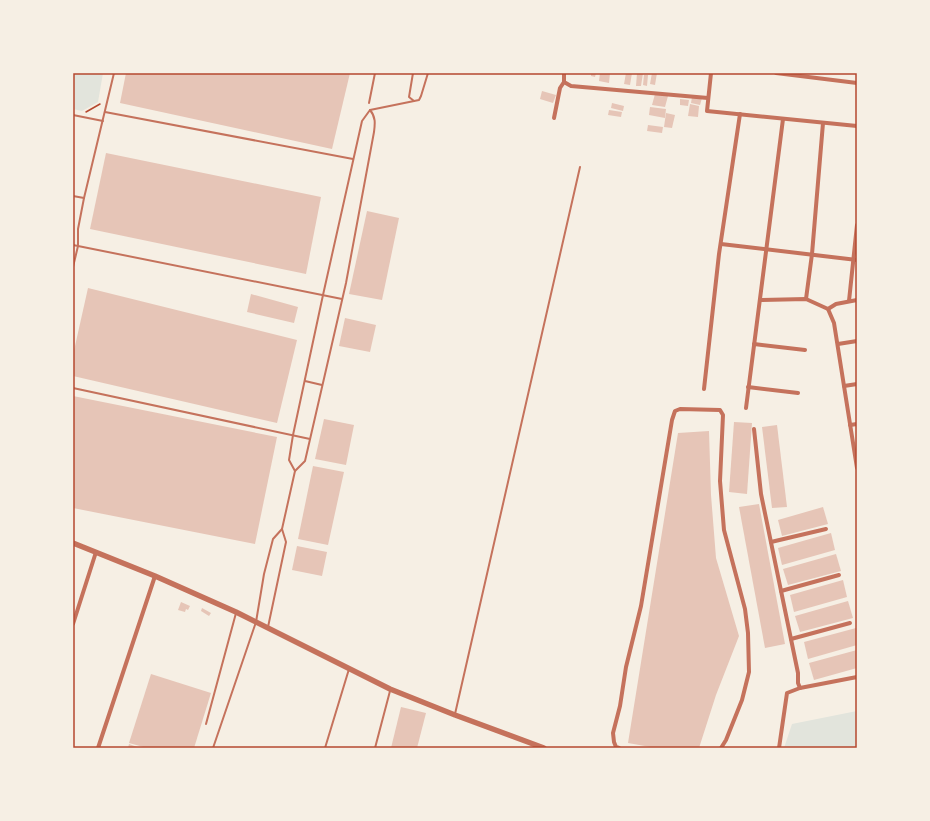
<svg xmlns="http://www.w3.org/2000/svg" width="930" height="821" font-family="Arial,sans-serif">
	<rect width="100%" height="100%" fill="#f6efe4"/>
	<g fill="#e2e4dc">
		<path d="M73 73H103L98 102 82 111 73 109Z"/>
		<path d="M857 711V748H784L792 724Z"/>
	</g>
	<g fill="#e6c5b7">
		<path d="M126 73H350L332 149 120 103Z"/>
		<path d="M591 73H596L595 77 591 76Z"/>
		<path d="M600 73H610L609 83 599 81Z"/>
		<path d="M626 73H632L630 85 624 84Z"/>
		<path d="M637 73H643L641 86H636Z"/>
		<path d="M652 73H657L655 85 650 84Z"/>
		<path d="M644 75H648L647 86 643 85Z"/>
		<path d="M542 91 556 95 553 103 540 99Z"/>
		<path d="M655 94 668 96 665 107 652 105Z"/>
		<path d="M692 97 702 98 700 105 691 103Z"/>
		<path d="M680 99 689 100 688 106 680 105Z"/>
		<path d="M612 103 624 106 623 111 611 108Z"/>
		<path d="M690 104 699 106 698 117 688 116Z"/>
		<path d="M650 107 666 109 665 118 649 115Z"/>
		<path d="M609 110 622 112 621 117 608 115Z"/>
		<path d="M666 113 675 115 672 128 664 127Z"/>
		<path d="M648 125 663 127 662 133 647 131Z"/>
		<path d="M106 153 321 197 306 274 90 229Z"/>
		<path d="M367 211 399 218 382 300 349 294Z"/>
		<path d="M88 288 297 340 277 423 73 376V355Z"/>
		<path d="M251 294 298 307 294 323 247 312Z"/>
		<path d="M345 318 376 325 370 352 339 346Z"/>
		<path d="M73 396 277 437 255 544 73 508Z"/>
		<path d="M324 419 354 425 346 465 315 459Z"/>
		<path d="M734 422 752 423 747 494 729 492Z"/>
		<path d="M777 425 787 507 772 508 762 427Z"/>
		<path d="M709 431 711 495 716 558 739 636 716 695 699 748H656L628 743 678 433Z"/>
		<path d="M313 466 344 472 328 545 298 539Z"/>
		<path d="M759 504 785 644 765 648 739 507Z"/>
		<path d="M823 507 828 524 782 536 778 520Z"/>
		<path d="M831 533 835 550 782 565 778 548Z"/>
		<path d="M297 546 327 552 322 576 292 570Z"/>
		<path d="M836 554 841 571 788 585 783 569Z"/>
		<path d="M843 580 847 597 794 612 790 595Z"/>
		<path d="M848 601 853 618 800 632 795 616Z"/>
		<path d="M181 602 190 606 188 610 186 609 185 612 178 610Z"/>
		<path d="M202 608 211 613 209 616 201 611Z"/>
		<path d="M856 628 857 645 808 659 804 642Z"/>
		<path d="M857 650V668L814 680 809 663Z"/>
		<path d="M151 674 211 693 194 748H147L129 743Z"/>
		<path d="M401 707 426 713 417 748H391Z"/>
		<path d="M129 744 140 748H128Z"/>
	</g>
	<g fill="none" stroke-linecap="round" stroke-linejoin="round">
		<path stroke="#b5482f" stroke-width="1.5" d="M86 112 100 104"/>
		<g stroke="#c5725c" stroke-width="2">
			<path d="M114 73 84 198 78 229V246L342 299"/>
			<path d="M413 73 409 97 414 101"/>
			<path d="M369 103 375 73"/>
			<path d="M105 112 353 159"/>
			<path d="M73 115 103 121"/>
			<path d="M73 196 84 198"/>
			<path d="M73 245 78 246 73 267"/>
			<path d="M305 381 322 385"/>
			<path d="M73 388 310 439"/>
			<path d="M295 471 289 460 293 435 323 295 362 121 370 110 419 100 421 96 428 73"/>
			<path d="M268 627 286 542 282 529"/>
			<path d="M455 714 580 167"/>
			<path d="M206 724 236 613"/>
			<path d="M213 748 256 622 264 574 273 539 282 529 295 471 305 461 346 283 374 132C375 124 376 117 370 110"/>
			<path d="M325 748 349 669"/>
			<path d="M375 748 390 691"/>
		</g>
		<g stroke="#c5725c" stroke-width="4">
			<path d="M564 73V82L571 86 708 98"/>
			<path d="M711 73 707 111 857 126"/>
			<path d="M776 73 857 83"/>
			<path d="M554 118 560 88 564 82"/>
			<path d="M721 244 857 260"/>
			<path d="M806 299 812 254 823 123"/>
			<path d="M760 300 806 299 828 309 834 323 857 468"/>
			<path d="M849 301 857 225"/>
			<path d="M828 309 836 304 857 300"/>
			<path d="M754 344 805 350"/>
			<path d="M838 344 857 341"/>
			<path d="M844 386 857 384"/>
			<path d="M748 387 798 393"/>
			<path d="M704 389 719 254 740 114"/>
			<path d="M746 408 783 119"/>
			<path d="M850 425 857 424"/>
			<path d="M754 429 761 494 798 673V683L800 688"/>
			<path d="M771 542 826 529"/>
			<path d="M781 591 839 575"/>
			<path d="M73 624 96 552"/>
			<path d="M791 639 850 623"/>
			<path d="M98 748 155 576"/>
			<path d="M619 748 616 747 614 742 613 733 620 706 626 667 641 606 672 420 675 411 680 409 720 410 723 415 720 481 724 530 745 609 748 633 749 672 742 700 726 740 721 748"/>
			<path d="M779 748 787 693 800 688 857 677"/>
		</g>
		<path stroke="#c5725c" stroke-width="5.5" d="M73 543 155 576 236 612 390 689 455 715 544 748"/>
	</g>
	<rect width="930" height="821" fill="none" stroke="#f6efe4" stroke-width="148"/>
	<rect x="74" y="74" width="782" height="673" fill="none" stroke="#b5482f" stroke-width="1.5"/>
</svg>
